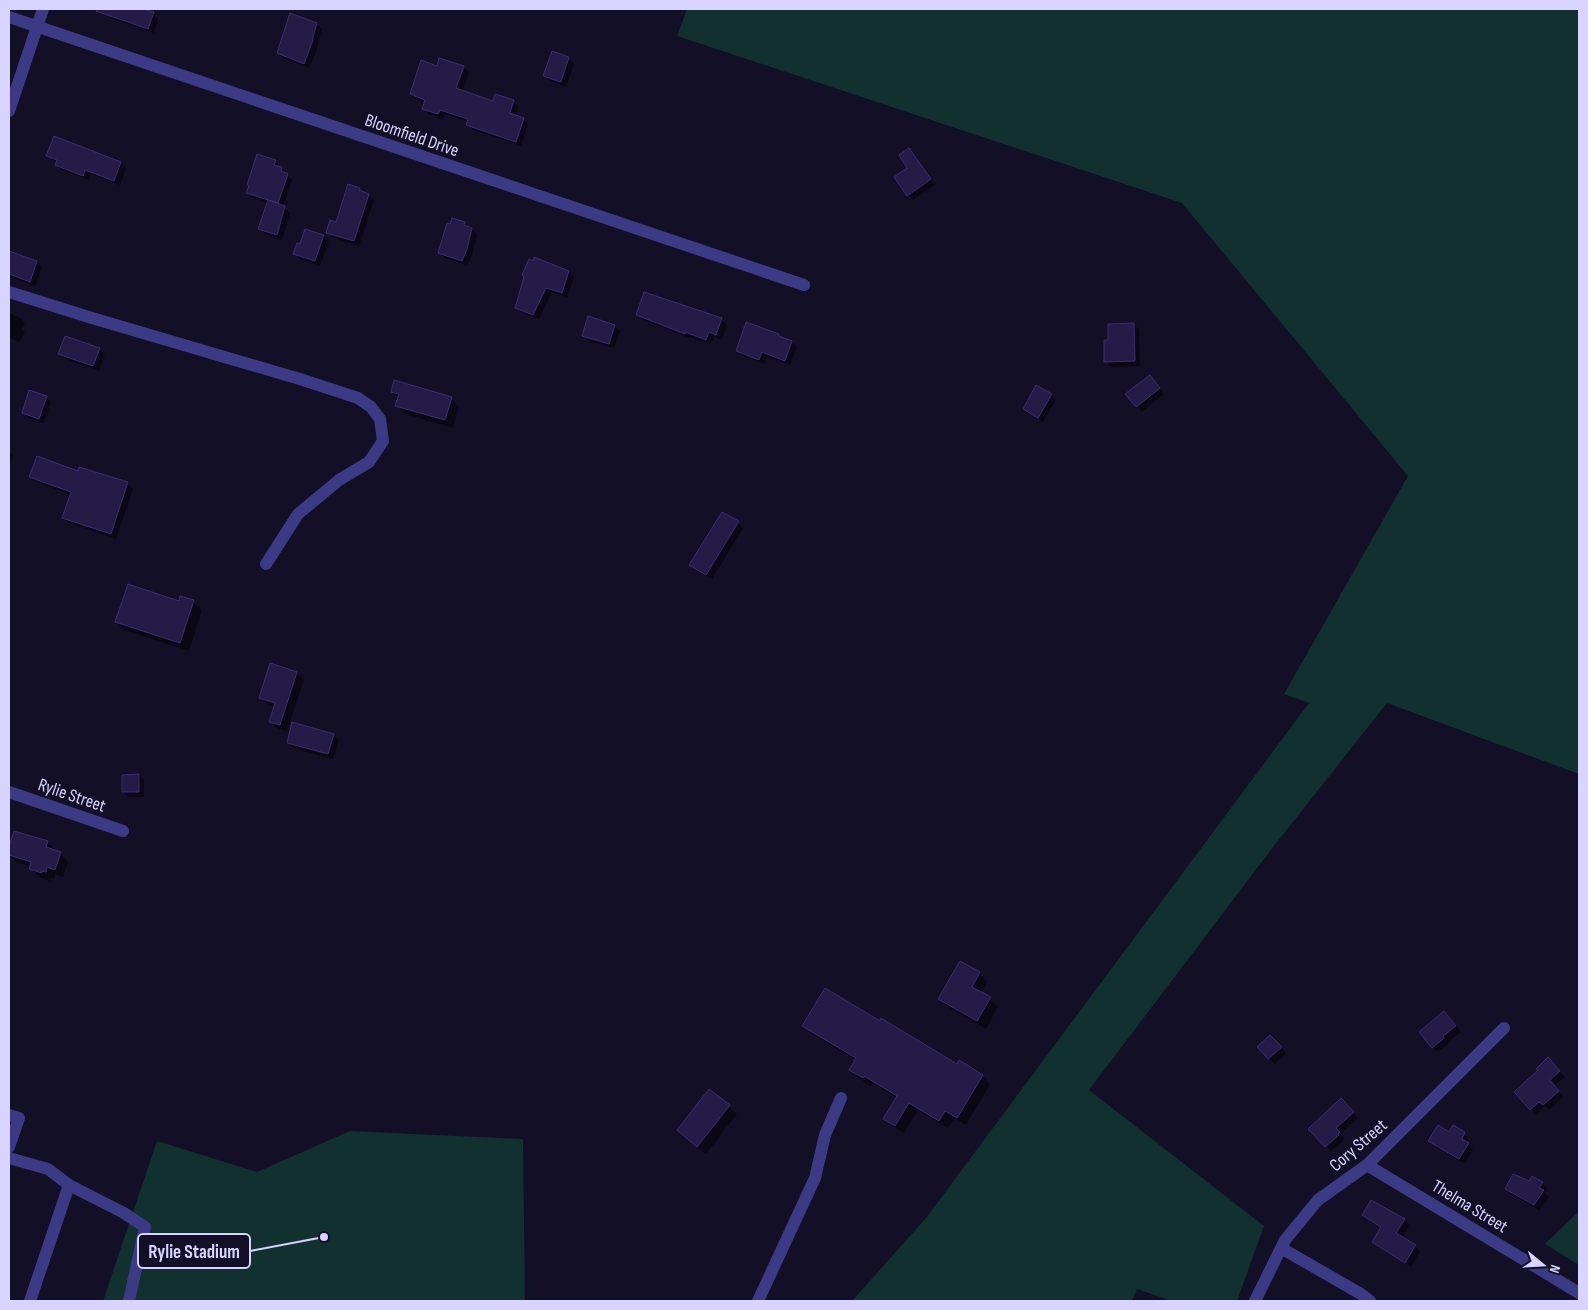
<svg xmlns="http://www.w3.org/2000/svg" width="1588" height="1310" font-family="'Sofia Sans Condensed',sans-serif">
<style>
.green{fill:#12302f}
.shadow{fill:#0007}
.building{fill:#241b47;stroke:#3b2d73}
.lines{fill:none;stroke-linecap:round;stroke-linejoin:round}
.minor{stroke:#3d3a85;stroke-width:12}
.labels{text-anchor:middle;stroke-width:4;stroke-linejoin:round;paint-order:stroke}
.street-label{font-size:18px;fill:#d9d4ff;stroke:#130f26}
.leader{fill:none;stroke:#d9d4ff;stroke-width:2}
.callout-dot{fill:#d9d4ff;stroke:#130f26;stroke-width:2}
.callout{fill:#130f26;stroke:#d9d4ff;stroke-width:2}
.callout-label{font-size:19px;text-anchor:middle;font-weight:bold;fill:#d9d4ff}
</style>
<rect width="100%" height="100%" fill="#130f26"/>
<path class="green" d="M687 9H1579V774L1387 703 1270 851 1089 1090 1264 1226 1237 1301H1172L1137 1289 1132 1301H852L926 1218 1309 703 1284 694 1408 476 1182 203 677 36Z
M350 1131 523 1139 525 1301H103L157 1141 257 1172Z
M1579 1211V1265L1545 1244Z"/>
<path class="shadow" d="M109 9H146L145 11 153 14 158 19 154 33 113 19 107 14Z
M317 24 322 29 317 45 318 47 309 68 283 58 278 53Z
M568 58 574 64 566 87 550 81 545 76Z
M437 67H463L469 72 462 92 494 102 513 101 519 107 515 116 523 119 528 124 521 146 473 130 468 124 469 122 445 114 444 119 429 114 424 108 426 103 417 100 411 94Z
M55 138 121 163 126 168 120 185 91 174 89 180 62 170 56 165 57 163 48 156Z
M909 149 914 155 935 185 913 200 908 195Z
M275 161 292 180 283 207 290 213 282 240 265 234 259 229 268 203 253 198 248 192Z
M359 189 374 200 359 246 333 238 327 232 336 223Z
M453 220 465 224 477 234 472 255 467 265 445 258 440 253Z
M323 236 329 242 320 266 300 259 294 253 301 245Z
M9 253 36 262 42 267 36 286 9 277Z
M535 259 569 272 574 277 567 298 552 292 539 319 522 313 516 308Z
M645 294 722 320 727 325 722 340 714 337 711 344 691 337 690 338 643 320 637 314Z
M9 313 19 317 25 323 22 330 25 332 19 342 9 338Z
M1134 324 1139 330 1140 366 1111 367 1106 361Z
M614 326 620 331 614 348 589 341 584 335Z
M779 335 782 339 791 342 797 347 790 365 767 357 764 364 743 356 737 351Z
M99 349 105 354 99 371 65 359 60 354Z
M1155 382 1164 394 1142 412 1127 395Z
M392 391 451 399 459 407 453 428 405 414 397 405 399 398Z
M1051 395 1056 400 1043 422 1030 414 1024 409Z
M46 397 51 402 44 423 28 418 23 413Z
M9 450 13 455 9 469Z
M78 472 127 484 133 489 116 539 69 523 64 518 71 495 36 482 30 477Z
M738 522 743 528 712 579 696 570 691 564Z
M193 602 202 610 189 651 125 630 116 622 180 603Z
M297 673 304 680 287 731 278 729 271 722 275 707 268 705 261 698Z
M333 735 339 740 333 759 293 748 288 742Z
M139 775 144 781V797H129L123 792Z
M15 832 47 842 56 850 55 852 60 853 68 862 63 877 55 874 54 879 51 878 50 881 39 877 31 869V867L16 862 9 855Z
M979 973 987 982 981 993 990 998 998 1007 986 1029 948 1007 940 999Z
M1450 1018 1461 1032 1448 1042 1449 1043 1438 1052 1433 1047Z
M804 1025 957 1065 982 1076 990 1084 966 1125 954 1118 948 1128 918 1110 904 1133 893 1127 885 1118 897 1098 873 1083 871 1086 859 1078 850 1070 856 1060 812 1034Z
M1270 1037 1286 1053 1275 1064 1259 1047Z
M1554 1064 1565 1077 1554 1086 1563 1097 1549 1110 1545 1106 1536 1114 1531 1109Z
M1341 1100 1358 1118 1340 1134 1344 1138 1342 1140 1343 1141 1331 1151 1310 1129Z
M729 1106 737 1114 706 1154 678 1130Z
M1450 1134H1464L1469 1139 1467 1143 1473 1149 1465 1164 1435 1146 1430 1141Z
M1529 1183H1542L1547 1188 1545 1193 1549 1197 1539 1210 1512 1194 1506 1189Z
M1363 1215 1404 1220 1409 1225 1402 1238 1415 1246 1420 1251 1411 1267 1379 1247 1373 1242 1382 1228 1369 1220Z"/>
<path class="building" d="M97 9H143L154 12 148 29 96 11Z
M290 13 317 23 312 40H313L304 64 277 53Z
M552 51 569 57 561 82 543 76Z
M439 58 464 66 456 88 493 101 495 94 514 100 510 113 524 118 516 142 466 125 468 119 440 110 438 114 422 109 425 100 410 94 421 60 437 66Z
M54 136 121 162 114 181 85 170 83 176 55 165 57 160 46 156Z
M909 148 931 179 907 196 894 177 907 168 899 155Z
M257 154 276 160 274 165 282 167 281 171 288 174 278 203 246 193 249 186 247 185Z
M348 184 360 188 359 190 369 194 354 241 326 233 330 220 336 222Z
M268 200 285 206 277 235 258 229Z
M452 218 465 222 464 225 472 228 467 249 462 261 438 253 447 223 450 224Z
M305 229 324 235 315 261 293 254 297 243 300 244Z
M9 251 37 261 30 282 9 274Z
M534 257 569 271 562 293 546 288 533 315 515 308 524 277 522 275 529 259 533 261Z
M644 292 722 318 716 335 709 332 706 340 685 332V334L636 315Z
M588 316 615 325 609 344 582 336Z
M746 322 779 334V336L792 341 785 361 762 352 759 360 736 351Z
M1134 323 1135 361 1104 362V340H1108V324Z
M65 336 100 348 93 366 58 354Z
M1150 375 1160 388 1136 407 1125 394Z
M394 380 452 397 445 420 395 406 399 394 391 392Z
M1036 385 1052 394 1038 418 1023 409Z
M29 390 47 396 39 419 22 413Z
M37 456 78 471 79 467 128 482 111 534 62 518 71 492 29 477Z
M722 512 739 521 706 575 689 565Z
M128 584 179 601 180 596 194 600 180 643 115 622Z
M270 663 297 672 280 725 269 722 275 703 259 698Z
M292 722 334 734 328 754 287 743Z
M139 774V792H122V775Z
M14 831 48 841 46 847 61 852 55 870 47 867 46 872 42 871V873L29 869 31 862 9 855V847Z
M960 961 980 972 972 987 991 997 977 1021 938 999Z
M825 988 880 1021 881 1018 957 1064 959 1060 983 1075 957 1118 945 1111 939 1121 909 1103 895 1126 883 1119 897 1096 864 1076 863 1078 849 1070 856 1058 802 1026Z
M1444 1011 1456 1026 1443 1036 1444 1038 1432 1048 1419 1032Z
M1270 1035 1282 1047 1268 1059 1257 1047Z
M1548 1057 1560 1071 1550 1080 1559 1091 1543 1105 1539 1102 1530 1110 1514 1092 1538 1070 1536 1069Z
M709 1089 730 1105 697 1147 677 1130Z
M1341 1098 1354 1112 1336 1128 1340 1132 1338 1134 1339 1135 1325 1147 1308 1129Z
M1438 1125 1449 1132 1453 1125 1465 1132 1462 1139 1469 1143 1459 1159 1428 1141Z
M1513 1174 1529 1181 1532 1176 1543 1182 1539 1188 1544 1190 1534 1205 1505 1189Z
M1371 1200 1405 1219 1396 1233 1416 1245 1405 1263 1372 1242 1381 1227 1362 1215Z"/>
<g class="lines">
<path class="minor" d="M9 17 804 285
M9 111 43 9
M9 292 92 318 303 380 358 398 371 407 380 419 383 441 369 462 339 480 298 514 266 564
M9 792 123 831
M9 1115 19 1118 9 1147
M9 1158 48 1169 69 1185
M1367 1165 1579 1293
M1281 1248 1361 1294 1370 1301
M30 1301 69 1185 124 1213 145 1227 129 1301
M758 1301 815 1178 825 1135 841 1098
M1255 1301 1285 1240 1318 1200 1367 1165 1504 1028"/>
</g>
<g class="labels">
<g class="street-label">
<text transform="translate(412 135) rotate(19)" y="6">Bloomfield Drive</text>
<text transform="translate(72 795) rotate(19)" y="6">Rylie Street</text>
<text transform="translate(1358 1145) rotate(-41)" y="6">Cory Street</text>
<text transform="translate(1470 1206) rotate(31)" y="6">Thelma Street</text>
</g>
</g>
<path class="leader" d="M324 1237L250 1251"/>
<circle class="callout-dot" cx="324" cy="1237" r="5"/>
<rect class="callout" x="138" y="1234" width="112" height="34" rx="5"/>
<g class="callout-label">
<text x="194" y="1258">Rylie Stadium</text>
</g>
<rect width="1588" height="1310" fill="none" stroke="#d9d4ff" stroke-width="20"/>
<g transform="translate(1543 1265) rotate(108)" stroke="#130f26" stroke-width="4" paint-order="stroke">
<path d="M0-4L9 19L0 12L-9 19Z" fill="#d9d4ff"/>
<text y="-8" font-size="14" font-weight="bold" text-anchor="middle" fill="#d9d4ff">N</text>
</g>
</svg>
